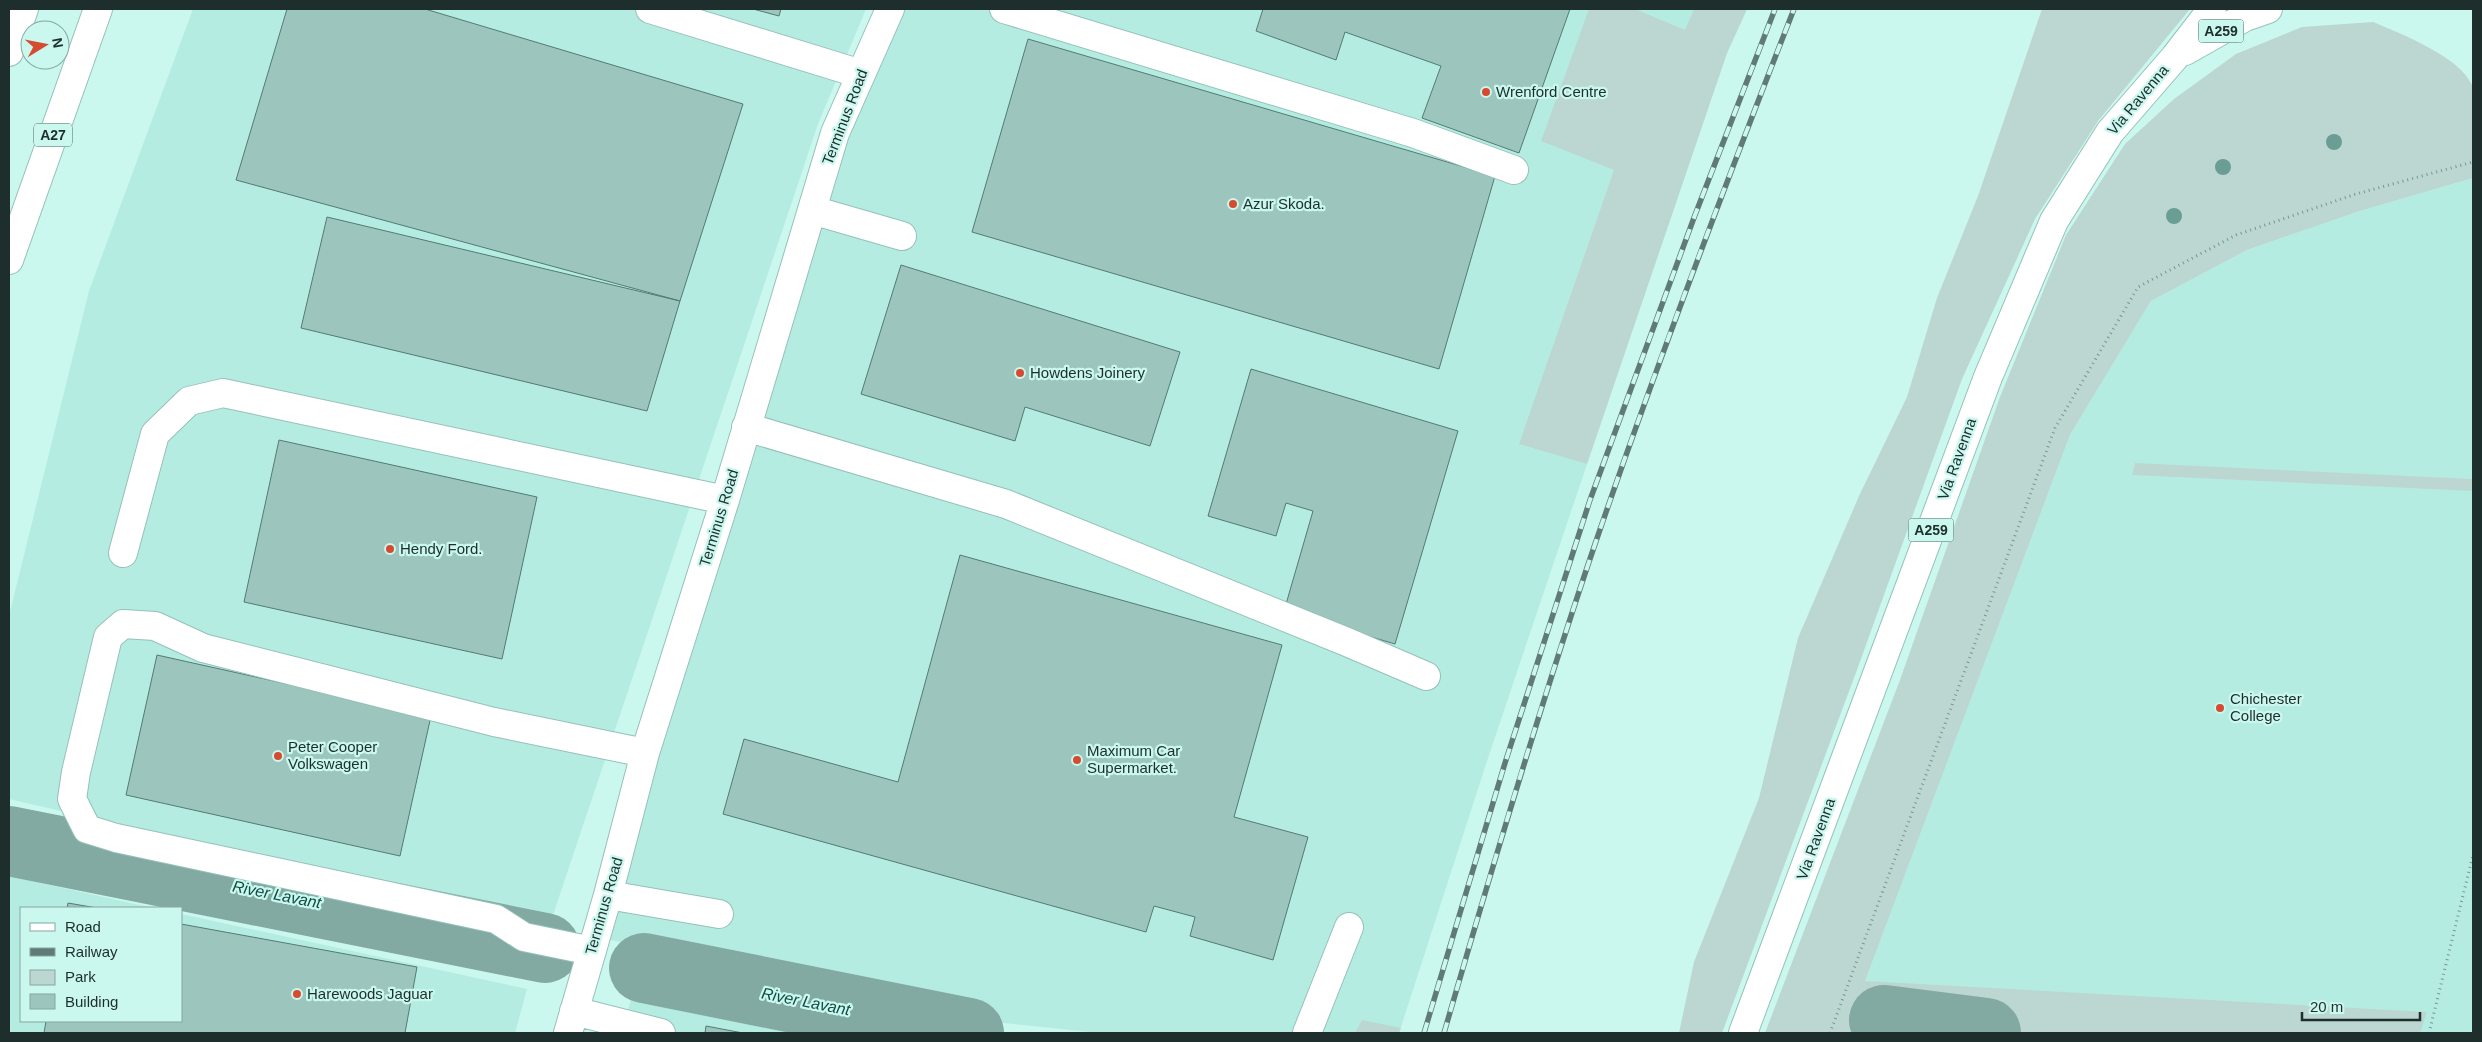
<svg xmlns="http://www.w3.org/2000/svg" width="2482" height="1042" font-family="Arial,sans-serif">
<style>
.built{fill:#b5ece2}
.green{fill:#bcd7d2}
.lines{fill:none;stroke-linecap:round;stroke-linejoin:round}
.river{stroke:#82aaa3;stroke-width:70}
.building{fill:#9cc5bd;stroke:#527b74}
.minor-casing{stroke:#95c1b9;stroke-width:30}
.major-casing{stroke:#95c1b9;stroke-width:30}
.highway-casing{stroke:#95c1b9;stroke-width:30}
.path{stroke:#779791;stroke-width:3;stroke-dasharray:1 4;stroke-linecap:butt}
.minor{stroke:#fff;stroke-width:28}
.major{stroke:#fff;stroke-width:28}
.highway{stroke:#fff;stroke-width:28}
.rail-casing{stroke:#607b77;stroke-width:5.5}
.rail{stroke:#caf7ee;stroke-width:4;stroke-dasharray:11;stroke-linecap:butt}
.tree{fill:#6a9e95}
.poi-dot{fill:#d64a30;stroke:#caf7ee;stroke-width:2}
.labels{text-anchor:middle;stroke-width:4.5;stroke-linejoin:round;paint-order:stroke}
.shield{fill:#caf7ee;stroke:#516a66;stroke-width:1}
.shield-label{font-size:14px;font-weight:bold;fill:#1d2e2c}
.poi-label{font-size:15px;fill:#1d2e2c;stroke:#caf7ee;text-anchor:start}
.street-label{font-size:15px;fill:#1d2e2c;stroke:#caf7ee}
.water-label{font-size:16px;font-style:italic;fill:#104b44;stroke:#caf7ee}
</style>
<rect width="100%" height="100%" fill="#caf7ee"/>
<path class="built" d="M193 9H866L818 124 550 924 9 799V616L89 291Z
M905 9H1747L1727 53 1587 464 1487 761 1399 1033H1099L948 1017 607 939 658 756 848 137Z
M2473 178V1033H1845L2070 435 2151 301 2247 250 2360 211Z
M9 876 153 908H21V1021H181V914L527 989 515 1033H9Z
M632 996 817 1033H621Z"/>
<path class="green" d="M1589 9H1635L1685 30 1694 9H1747L1727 53 1587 464 1519 444 1614 170 1541 141Z
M2042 9H2190L2098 121 2035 219 1962 379 1858 667 1722 1033H1679L1694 962 1759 798 1798 638 1859 496 1907 397 1937 298 1978 196Z
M2373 22C2401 34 2459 56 2472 85 2476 94 2473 163 2473 178L2360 211 2247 250 2151 301 2070 435 1865 981 2427 1012 2420 1033H1765L1900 680 2000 397 2066 235 2125 144 2174 99 2236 54 2302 27Z
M2135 463 2473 479V491L2132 475Z
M1362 1020 1401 1028 1399 1033H1355Z"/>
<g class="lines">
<path class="river" d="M9 841 545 948
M644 968 969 1033
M1884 1020 1986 1033"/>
</g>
<path class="building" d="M287 9H425L743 104 680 301 236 180Z
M753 9H781L779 16Z
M1263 9H1570L1519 153 1422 118 1441 66 1345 32 1336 60 1256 31Z
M1028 39 1495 176 1439 369 972 232Z
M327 217 680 301 647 411 301 328Z
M901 265 1180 352 1150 446 1025 407 1015 441 861 394Z
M1251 369 1458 431 1395 644 1284 611 1313 511 1286 503 1276 536 1208 516Z
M279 440 537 497 502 659 244 602Z
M960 555 1282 645 1234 817 1308 837 1273 960 1190 936 1195 917 1154 906 1146 932 723 814 744 739 898 782Z
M157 655 431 716 400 856 126 795Z
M68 903 97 908H67Z
M181 924 417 967 405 1033H44L46 1021H181Z
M706 1026 743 1033H705Z"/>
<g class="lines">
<defs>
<path id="minor" d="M650 9 861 74
M1004 9 1413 133 1514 170
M812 210 902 236
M746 427 1006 504 1347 642 1426 676
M123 553 155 434 189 401 223 393 725 500
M608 895 719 914
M592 951 524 937 496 919 116 838 87 829 72 799 76 772 108 637 123 624 155 626 203 648 494 722 645 753
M574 1011 661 1033
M568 1033 608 895 645 753 725 500 835 133 890 9
M1307 1033 1349 927"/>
<path id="major" d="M2185 51 2245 17 2268 9
M1743 1033 1988 377 2054 221 2110 132 2175 57 2212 9"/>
<path id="highway" d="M9 52 24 9
M9 260 98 9"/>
</defs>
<use href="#minor" class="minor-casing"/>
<use href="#major" class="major-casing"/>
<use href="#highway" class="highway-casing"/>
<path class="path" d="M1830 1033 2055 428 2138 287 2236 235 2356 194 2473 162
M2429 1033 2473 855"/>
<use href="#minor" class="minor"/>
<use href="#major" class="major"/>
<use href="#highway" class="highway"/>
<defs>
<path id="rail" d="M1424 1033 1505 763 1590 500 1695 215 1775 9
M1444 1033C1491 871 1539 709 1593 550 1655 368 1724 188 1794 9"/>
</defs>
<use href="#rail" class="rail-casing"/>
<use href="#rail" class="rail"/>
</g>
<g class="tree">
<circle cx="2334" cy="142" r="8"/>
<circle cx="2223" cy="167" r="8"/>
<circle cx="2174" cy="216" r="8"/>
</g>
<g class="poi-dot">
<circle cx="1486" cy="92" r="5"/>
<circle cx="1233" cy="204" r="5"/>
<circle cx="1020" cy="373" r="5"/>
<circle cx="390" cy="549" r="5"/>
<circle cx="2220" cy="708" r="5"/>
<circle cx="278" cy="756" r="5"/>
<circle cx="1077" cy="760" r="5"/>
<circle cx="297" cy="994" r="5"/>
</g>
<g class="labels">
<g class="shield">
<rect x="2198.5" y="19.5" width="45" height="23" rx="4"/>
<rect x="34" y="123.5" width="38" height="23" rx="4"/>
<rect x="1908.5" y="518.5" width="45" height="23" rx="4"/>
</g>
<g class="shield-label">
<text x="2221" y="36">A259</text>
<text x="53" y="140">A27</text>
<text x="1931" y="535">A259</text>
</g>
<g class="poi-label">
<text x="1496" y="97">Wrenford Centre</text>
<text x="1243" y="209">Azur Skoda.</text>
<text x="1030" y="378">Howdens Joinery</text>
<text x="400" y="554">Hendy Ford.</text>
<text x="2230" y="704">Chichester<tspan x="2230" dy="17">College</tspan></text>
<text x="288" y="752">Peter Cooper<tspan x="288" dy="17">Volkswagen</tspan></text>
<text x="1087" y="756">Maximum Car<tspan x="1087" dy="17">Supermarket.</tspan></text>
<text x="307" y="999">Harewoods Jaguar</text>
</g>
<g class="street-label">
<text transform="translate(2138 100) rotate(-50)" y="5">Via Ravenna</text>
<text transform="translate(845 117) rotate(-69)" y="5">Terminus Road</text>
<text transform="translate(1957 459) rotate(-70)" y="5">Via Ravenna</text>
<text transform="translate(719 518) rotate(-73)" y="5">Terminus Road</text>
<text transform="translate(1816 839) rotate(-70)" y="5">Via Ravenna</text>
<text transform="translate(604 906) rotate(-74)" y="5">Terminus Road</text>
</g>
<g class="water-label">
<text transform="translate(277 894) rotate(11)" y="6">River Lavant</text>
<text transform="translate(806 1001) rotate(11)" y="6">River Lavant</text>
</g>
</g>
<rect width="2482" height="1042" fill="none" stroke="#1d2e2c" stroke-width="20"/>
<rect x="20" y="907" width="162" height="115" fill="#caf7ee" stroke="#85a7a0"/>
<rect x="30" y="923" width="25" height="8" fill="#ffffff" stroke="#85a7a0"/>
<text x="65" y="932" font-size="15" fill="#1d2e2c">Road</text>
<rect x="30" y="948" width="25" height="8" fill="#607b77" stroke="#85a7a0"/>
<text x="65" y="957" font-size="15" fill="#1d2e2c">Railway</text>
<rect x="30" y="970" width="25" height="15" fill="#bcd7d2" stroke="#85a7a0"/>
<text x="65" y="982" font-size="15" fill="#1d2e2c">Park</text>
<rect x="30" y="994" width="25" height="15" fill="#9cc5bd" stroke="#85a7a0"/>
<text x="65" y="1007" font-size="15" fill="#1d2e2c">Building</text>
<g transform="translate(45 45) rotate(80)"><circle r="24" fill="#caf7ee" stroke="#85a7a0"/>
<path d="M0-4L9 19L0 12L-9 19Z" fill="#d64a30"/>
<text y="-8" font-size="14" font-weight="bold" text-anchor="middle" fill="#1d2e2c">N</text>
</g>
<path d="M2302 1012v8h118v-8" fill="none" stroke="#1d2e2c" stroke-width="2.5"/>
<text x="2310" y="1012" font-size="15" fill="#1d2e2c" stroke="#caf7ee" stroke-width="4" paint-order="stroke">20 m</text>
</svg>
